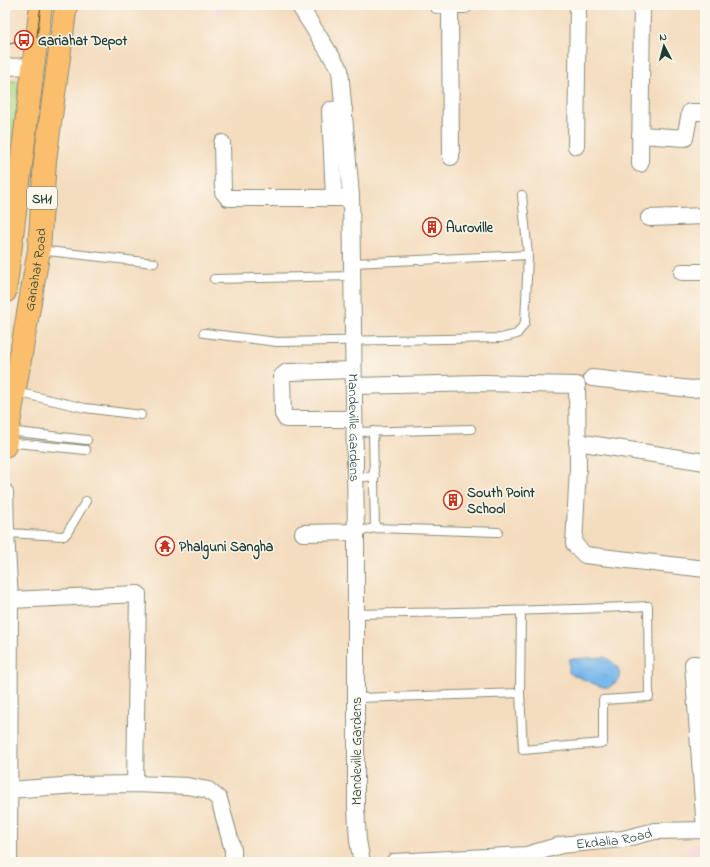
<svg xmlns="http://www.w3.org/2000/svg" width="710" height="867" font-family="'Indie Flower',sans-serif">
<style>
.built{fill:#f5cfdb}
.park{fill:url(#park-tufts);stroke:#658a5b}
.water{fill:url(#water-ripples);stroke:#4b7a90}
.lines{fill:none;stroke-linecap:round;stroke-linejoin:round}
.lane-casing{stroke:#8a8c79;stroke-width:10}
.street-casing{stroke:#8a8c79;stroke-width:18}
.primary-casing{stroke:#8a8c79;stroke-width:24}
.lane{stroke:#fff;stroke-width:8}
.street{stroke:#fff;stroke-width:16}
.primary{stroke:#fabe6d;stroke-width:22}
.tram{stroke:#1f3d34;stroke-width:1}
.labels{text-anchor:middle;stroke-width:3;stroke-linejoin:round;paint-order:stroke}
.shield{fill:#fbf7ec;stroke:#61756b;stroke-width:1}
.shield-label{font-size:13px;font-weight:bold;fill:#1f3d34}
.poi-label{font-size:14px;font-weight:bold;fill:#1f3d34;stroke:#fbf7ec;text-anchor:start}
.street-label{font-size:14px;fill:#1f3d34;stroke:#fbf7ec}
</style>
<defs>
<pattern id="park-tufts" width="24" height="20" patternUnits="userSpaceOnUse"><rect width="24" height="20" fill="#abd682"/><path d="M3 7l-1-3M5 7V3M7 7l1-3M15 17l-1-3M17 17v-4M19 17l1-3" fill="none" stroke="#8baf6b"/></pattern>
<pattern id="water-ripples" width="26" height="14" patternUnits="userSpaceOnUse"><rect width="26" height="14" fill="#77b7eb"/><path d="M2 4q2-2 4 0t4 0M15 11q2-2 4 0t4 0" fill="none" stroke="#6196bf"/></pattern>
</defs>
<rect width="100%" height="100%" fill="#fbf7ec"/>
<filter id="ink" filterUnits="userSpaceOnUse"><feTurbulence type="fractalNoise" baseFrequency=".025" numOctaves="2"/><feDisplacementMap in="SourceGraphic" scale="8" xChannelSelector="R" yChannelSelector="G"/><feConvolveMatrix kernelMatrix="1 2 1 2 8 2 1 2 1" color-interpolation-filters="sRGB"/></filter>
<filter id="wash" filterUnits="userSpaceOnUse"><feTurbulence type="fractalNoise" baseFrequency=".012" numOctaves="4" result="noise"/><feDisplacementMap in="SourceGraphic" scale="16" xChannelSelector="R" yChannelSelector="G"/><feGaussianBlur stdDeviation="0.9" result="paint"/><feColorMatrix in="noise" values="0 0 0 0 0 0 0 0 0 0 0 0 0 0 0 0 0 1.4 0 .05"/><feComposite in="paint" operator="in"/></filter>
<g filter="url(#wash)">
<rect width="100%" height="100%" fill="#f4dcbe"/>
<path class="built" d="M209 5H229L219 15Z
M705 843V862H692L685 846Z"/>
<path class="park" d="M5 80 22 82 5 194Z"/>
<path class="water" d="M605 657C615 664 620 666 620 679L608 688 599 686 569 673V659Z"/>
</g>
<g filter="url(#ink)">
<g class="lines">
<defs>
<path id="lane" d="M39 250 154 263
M353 263 528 255
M214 279 353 276
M204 333 277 342 501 338 517 334 525 323 528 255 522 195
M16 392 85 408 141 415
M8 431 87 440
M373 431 375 528 498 532
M354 432 471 429
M6 442 86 450
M355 478 375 476
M356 532 375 528
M6 533 64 536 67 533 86 501
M356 614C453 612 551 611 648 606L649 697 603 700V743L523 750 520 693 521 611
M356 698 520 693"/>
<g id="street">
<path id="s1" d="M299 5 340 70 351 196 356 532V808L358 841 362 862"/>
<path d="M437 5H465"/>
<path d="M450 5 451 157"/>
<path d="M5 67 34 66"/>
<path d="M640 135 685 138 690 112H705"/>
<path d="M222 143 223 192 228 198H351"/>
<path d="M576 146 578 5"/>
<path d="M640 164 642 5"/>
<path d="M334 198 330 110 344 109"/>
<path d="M649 218 705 216"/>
<path d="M682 272H705"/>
<path d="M353 370 293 372H287L282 376 283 414 286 419H354"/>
<path d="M592 378 691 389 705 388"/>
<path d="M354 386 484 383 577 385 578 468 574 544 585 555 705 569"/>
<path d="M577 442 705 462"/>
<path d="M5 492 6 533 10 600 9 862"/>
<path d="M303 533 356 532"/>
<path d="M10 600 138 594 135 784"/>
<path d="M9 790 76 785 135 784 187 786 208 790 219 799 233 850V862"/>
<path d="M705 830 693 664 705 665"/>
<path id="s2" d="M394 862 527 855 561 845 623 839 655 831 705 830"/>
</g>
<g id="primary">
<path d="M5 292 41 5"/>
<path id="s3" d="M5 446 39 250 45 161 66 5"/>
</g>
</defs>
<use href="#lane" class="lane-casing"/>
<use href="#street" class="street-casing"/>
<use href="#primary" class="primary-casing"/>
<use href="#lane" class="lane"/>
<use href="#street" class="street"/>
<use href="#primary" class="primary"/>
<path class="tram" d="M5 45 37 37 41 5"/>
</g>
</g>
<defs>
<symbol id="bus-ring" viewBox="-11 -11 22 22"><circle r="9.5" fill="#fbf7ec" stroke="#c8321e" stroke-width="1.5"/><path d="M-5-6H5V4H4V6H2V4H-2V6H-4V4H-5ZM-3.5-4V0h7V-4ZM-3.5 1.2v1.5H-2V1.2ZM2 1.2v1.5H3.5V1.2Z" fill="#c8321e"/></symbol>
<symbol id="building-ring" viewBox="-11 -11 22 22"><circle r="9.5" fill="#fbf7ec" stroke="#c8321e" stroke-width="1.5"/><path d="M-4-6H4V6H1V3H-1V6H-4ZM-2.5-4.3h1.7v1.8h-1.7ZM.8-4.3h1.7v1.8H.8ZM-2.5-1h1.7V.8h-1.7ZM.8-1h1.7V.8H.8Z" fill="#c8321e"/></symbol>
<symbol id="temple-ring" viewBox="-11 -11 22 22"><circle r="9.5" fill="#fbf7ec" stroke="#c8321e" stroke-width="1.5"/><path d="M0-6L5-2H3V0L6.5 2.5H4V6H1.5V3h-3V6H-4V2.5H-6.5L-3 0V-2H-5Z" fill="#c8321e"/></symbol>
</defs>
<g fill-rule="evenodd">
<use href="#bus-ring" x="13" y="29" width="22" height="22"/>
<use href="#building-ring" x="421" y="216" width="22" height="22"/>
<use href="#building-ring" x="442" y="489" width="22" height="22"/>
<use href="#temple-ring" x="154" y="535" width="22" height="22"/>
</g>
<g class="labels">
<rect class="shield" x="27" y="187" width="30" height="22" rx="3"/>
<g class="shield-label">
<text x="42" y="203">SH1</text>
</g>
<g class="poi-label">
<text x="38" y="45">Gariahat Depot</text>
<text x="446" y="232">Auroville</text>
<text x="467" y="497">South Point<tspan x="467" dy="16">School</tspan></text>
<text x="179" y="551">Phalguni Sangha</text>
</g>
<g class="street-label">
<text dy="5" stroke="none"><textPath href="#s3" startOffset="179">Gariahat Road</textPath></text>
<text dy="5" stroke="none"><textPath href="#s1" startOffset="435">Mandeville Gardens</textPath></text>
<text transform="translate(356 751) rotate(-90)" y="5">Mandeville Gardens</text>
<text dy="5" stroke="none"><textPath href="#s2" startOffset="222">Ekdalia Road</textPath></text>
</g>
</g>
<rect width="710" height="867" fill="none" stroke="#fbf7ec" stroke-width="20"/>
<g transform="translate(664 46) rotate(354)" stroke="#fbf7ec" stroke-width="3" paint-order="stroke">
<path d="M0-3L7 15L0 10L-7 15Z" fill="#1f3d34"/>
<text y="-6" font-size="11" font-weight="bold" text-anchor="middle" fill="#1f3d34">N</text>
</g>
</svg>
